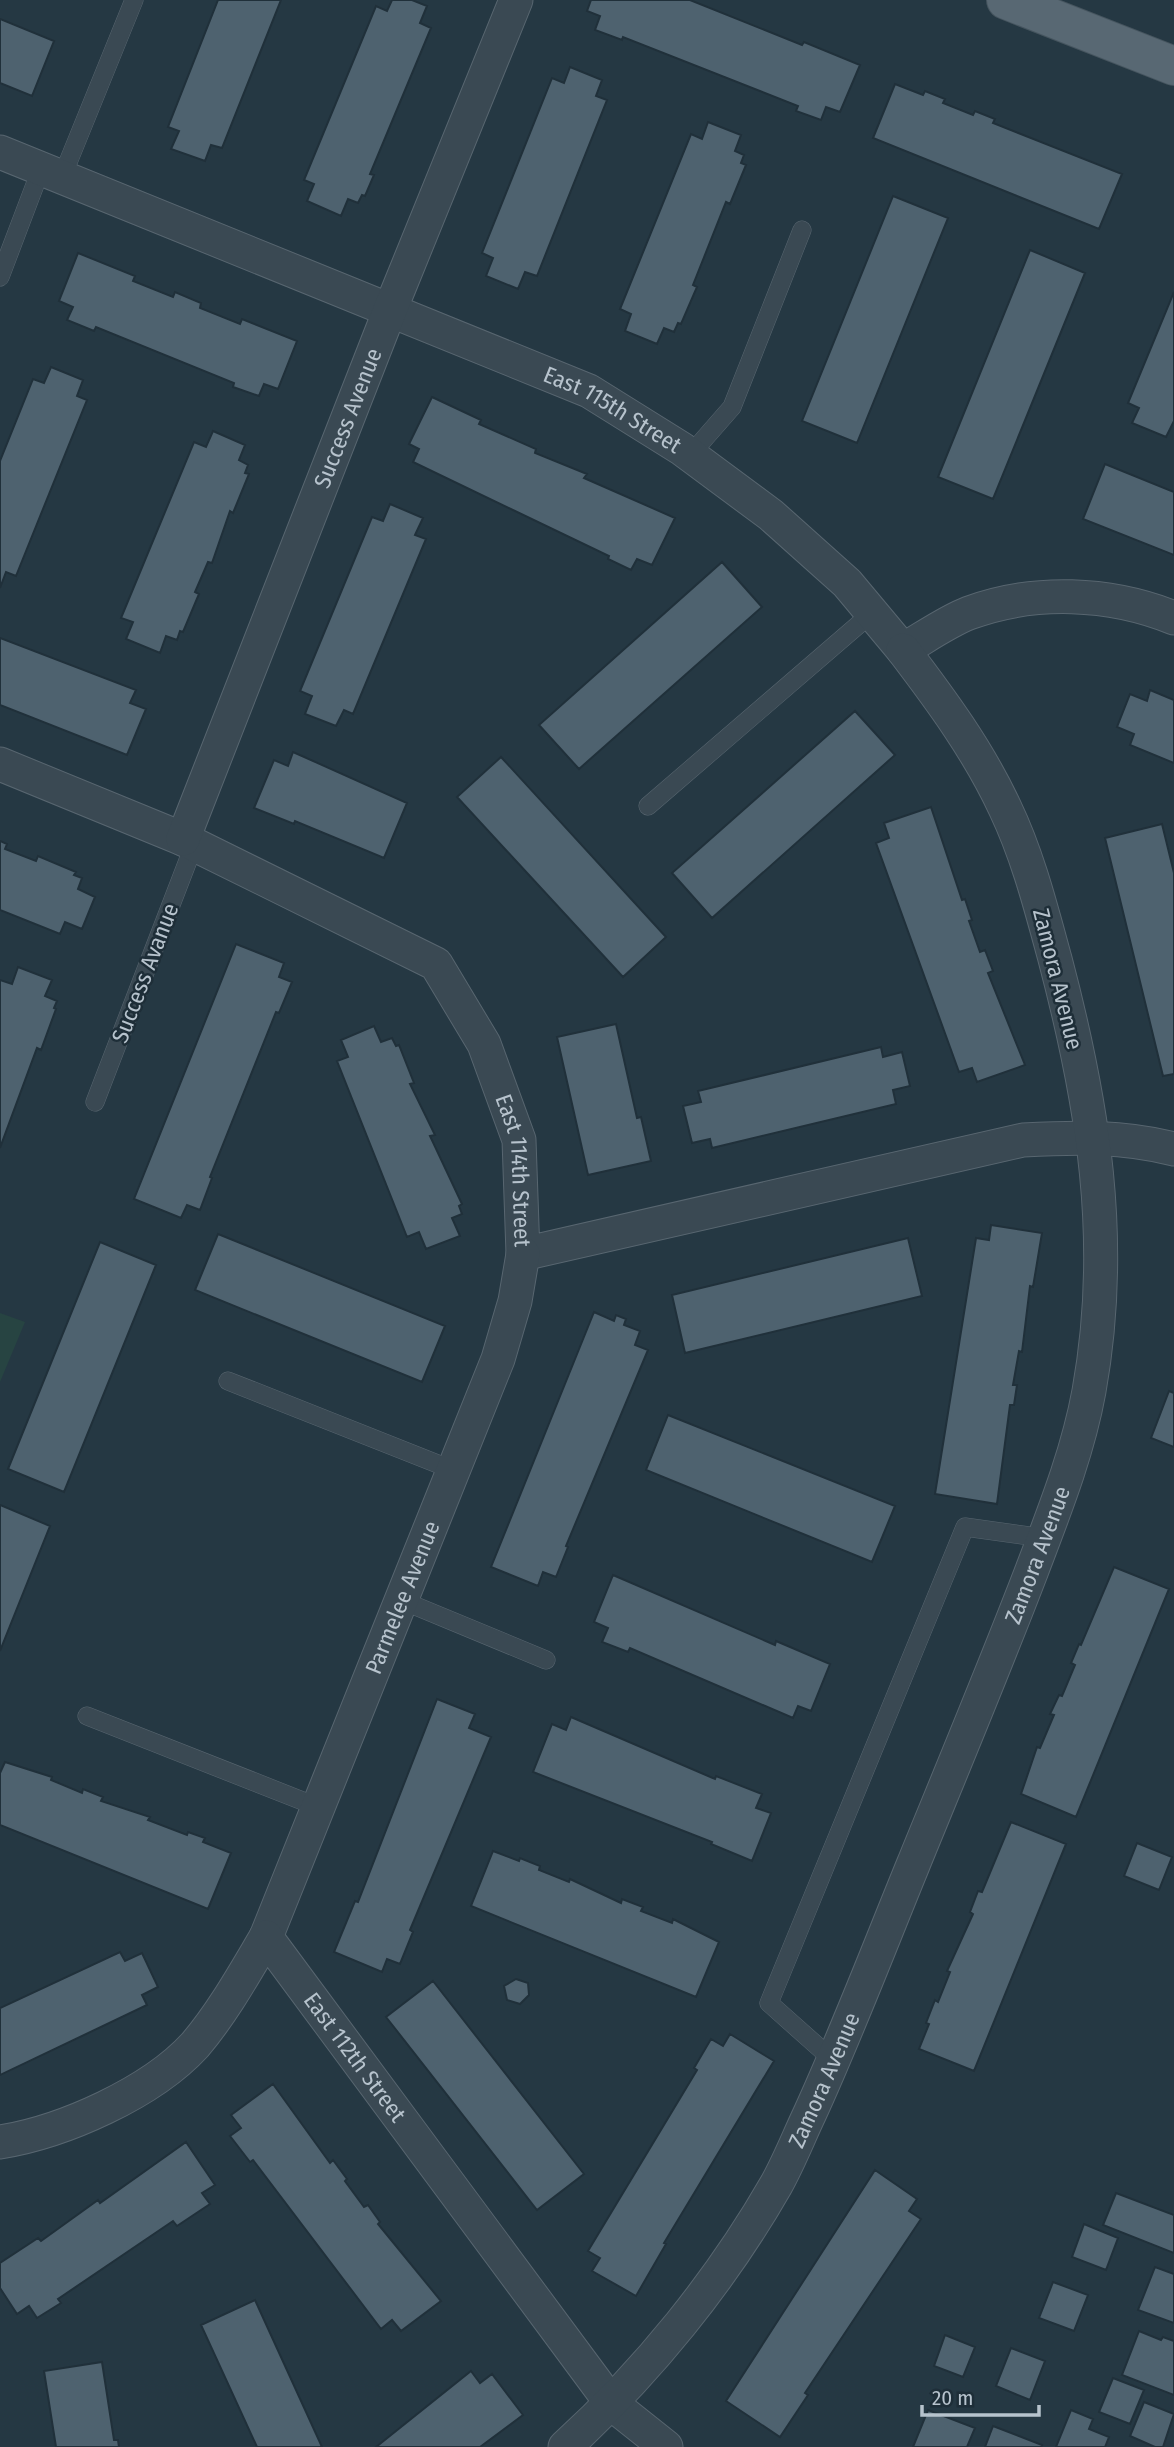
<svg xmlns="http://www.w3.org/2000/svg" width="1174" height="2447" font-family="'Fira Sans Condensed',sans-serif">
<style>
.grass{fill:#274442}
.building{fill:#4e626f;stroke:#20303a;stroke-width:2}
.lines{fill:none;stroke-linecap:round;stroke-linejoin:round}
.service-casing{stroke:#586670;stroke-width:19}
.minor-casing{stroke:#586670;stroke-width:35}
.primary-casing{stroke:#46555f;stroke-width:40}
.service{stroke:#3a4953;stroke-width:18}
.minor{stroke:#3a4953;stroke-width:33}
.primary{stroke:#586873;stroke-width:38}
.labels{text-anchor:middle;stroke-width:5;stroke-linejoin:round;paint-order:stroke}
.street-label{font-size:23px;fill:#b7c3cd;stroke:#1e2e38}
</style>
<rect width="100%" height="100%" fill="#253843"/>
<path class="grass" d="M0 1313 25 1322 0 1382Z"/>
<path class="building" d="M218 0H281L222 148 211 145 205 161 171 149 179 131 168 127Z
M392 0H412L427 6 420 23 431 28 370 174 374 175 365 196 362 195 358 203 348 199 341 216 307 201 314 184 304 180 376 6 387 11Z
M591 0H690L802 45 804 42 860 65 840 112 826 107 821 120 796 111 798 106 623 37 622 40 595 30 600 16 587 11Z
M0 19 54 41 32 96 0 83Z
M570 67 602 80 596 96 607 100 537 276 525 272 518 289 486 276 493 258 482 253 552 78 564 83Z
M895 84 923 95 925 91 945 99 943 103 973 115 975 111 995 119 993 123 1122 174 1099 229 873 138Z
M708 122 741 135 735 151 744 155 741 163 746 165 730 204 726 202 693 285 697 287 681 324 678 323 674 332 664 328 657 344 625 331 631 314 620 309 691 134 702 139Z
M893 196 948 218 857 443 802 421Z
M1030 250 1085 273 993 499 938 477Z
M78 253 135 276 133 281 173 297 175 292 201 303 200 308 240 324 242 319 297 341 278 389 264 384 259 396 233 387 234 383 96 327 94 331 67 320 73 307 59 301Z
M1174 292V421L1166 437 1132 423 1139 408 1128 403Z
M51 367 83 380 77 396 87 400 16 576 6 572 0 588V461L33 379 44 383Z
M432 397 481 420 479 424 536 449 535 453 587 474 584 478 675 518 652 565 637 559 631 570 608 559 609 556 413 462 419 449 409 444Z
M213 431 245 445 239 460 248 465 245 473 249 474 233 513 230 511 212 563 208 562 195 592 199 594 183 632 180 631 177 640 166 636 160 653 126 639 133 622 121 618 194 442 206 447Z
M1105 464 1174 492V555L1083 519Z
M390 504 423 518 415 535 426 539 353 714 344 710 336 726 305 714 312 696 300 691 372 517 383 521Z
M722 562 762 607 579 769 539 725Z
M0 638 136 690 130 703 146 709 127 755 0 705Z
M1150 690 1174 700V763L1130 745 1134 734 1117 727 1130 694 1147 701Z
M855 711 895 755 712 918 672 873Z
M293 752 407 803 384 858 295 821 294 824 254 808 274 760 288 766Z
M501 757 666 937 623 977 457 797Z
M931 807 962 900 965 899 972 920 969 921 980 952 985 950 993 971 988 973 1025 1065 977 1082 972 1068 959 1072 876 843 889 838 884 823Z
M1162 824 1174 873V1074L1163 1076 1105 838Z
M0 841 7 844 5 849 36 861 38 856 76 872 74 875 82 878 78 889 95 897 82 929 65 922 60 934 0 910Z
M236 944 284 963 279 977 292 982 279 1013 276 1012 210 1177 212 1178 200 1210 187 1205 181 1218 134 1199Z
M18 967 52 980 45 996 57 1001 54 1008 56 1009 41 1050 37 1048 0 1148V980L12 984Z
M616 1024 637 1118 641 1117 651 1161 588 1175 557 1037Z
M374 1026 381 1042 392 1038 396 1046 399 1045 414 1083 410 1084 435 1135 430 1136 462 1204 459 1206 462 1214 452 1218 460 1236 426 1249 419 1232 407 1237 337 1061 348 1057 341 1040Z
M881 1047 883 1057 902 1052 910 1086 893 1090 896 1104 712 1148 710 1139 692 1143 683 1106 701 1102 698 1091Z
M991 1225 1042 1233 1033 1287 1030 1286 1022 1352 1019 1351 1013 1385H1017L1014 1405H1010L997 1504 935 1494 976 1238 989 1240Z
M218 1234 445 1326 422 1382 195 1290Z
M908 1238 922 1296 685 1353 672 1295Z
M100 1242 156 1265 64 1492 8 1469Z
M594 1312 614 1321 616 1315 626 1319 624 1325 640 1331 635 1345 648 1350 566 1546 568 1547 556 1577 543 1572 538 1586 491 1567Z
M1169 1391 1174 1393V1447L1151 1438Z
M668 1415 895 1506 872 1562 646 1470Z
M0 1505 50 1526 0 1651Z
M1114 1567 1169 1589 1076 1817 1021 1794 1037 1747 1040 1748 1054 1715 1050 1714 1059 1695 1062 1696 1075 1665 1071 1663 1079 1644 1081 1645Z
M613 1575 775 1645 776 1641 830 1664 811 1711 798 1706 793 1718 630 1648 628 1652 602 1642 608 1628 594 1622Z
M437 1699 475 1714 469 1728 491 1737 410 1930 413 1932 400 1964 387 1959 382 1972 334 1952 355 1901 358 1902Z
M571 1717 715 1779 716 1776 762 1794 756 1808 771 1813 752 1861 711 1844 712 1842 533 1772 552 1724 566 1730Z
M5 1762 52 1777 51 1780 82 1793 83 1789 103 1797 101 1801 150 1817 148 1820 187 1835 188 1832 205 1838 203 1842 231 1853 208 1909 0 1825V1773Z
M1011 1822 1066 1844 974 2071 919 2049 929 2024 926 2023 935 2000 938 2002 950 1972 947 1971 973 1914 970 1912 978 1891 982 1892Z
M1137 1843 1172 1857 1159 1890 1124 1876Z
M493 1851 519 1861 520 1858 540 1866 539 1870 569 1882 570 1879 621 1903 622 1899 643 1907 641 1911 672 1923 673 1919 719 1942 696 1997 471 1906Z
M120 1952 125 1961 142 1953 158 1987 142 1995 147 2005 0 2075V2008Z
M516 1979 528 1983 529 1995 520 2004 507 2000 504 1986Z
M433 1981 584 2174 537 2210 386 2017Z
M730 2034 774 2061 664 2243 666 2244 636 2296 592 2271 600 2258 588 2251 697 2070 694 2068 711 2039 723 2046Z
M273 2084 330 2163 333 2160 347 2179 345 2181 364 2207 368 2205 380 2222 378 2224 441 2301 401 2331 392 2320 381 2329 253 2160 250 2162 230 2136 241 2128 231 2115Z
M186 2142 215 2185 202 2193 210 2204 177 2226 173 2221 58 2299 61 2303 37 2318 29 2306 17 2314 0 2288V2263L38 2238 41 2241 98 2200 100 2203Z
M875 2170 917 2199 909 2211 921 2219 805 2393 808 2395 780 2437 726 2401Z
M1116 2193 1174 2215V2253L1103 2225Z
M1084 2224 1118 2238 1106 2270 1072 2257Z
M1155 2267 1174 2274V2323L1138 2310Z
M1053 2282 1088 2295 1074 2331 1039 2318Z
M255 2300 322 2447H257L201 2325Z
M1139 2331 1161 2340 1163 2337 1174 2341V2395L1122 2375Z
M945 2335 975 2347 963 2377 934 2366Z
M1011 2348 1045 2361 1030 2400 996 2386Z
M102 2362 114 2440H118L119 2447H56L44 2371Z
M471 2371 480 2383 492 2374 523 2415 480 2447H376Z
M1113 2378 1144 2390 1130 2424 1099 2412Z
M1144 2402 1174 2414 1163 2447H1155L1130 2436Z
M928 2410 975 2428 967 2447H913Z
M1071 2410 1093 2419 1089 2429 1109 2437 1105 2447H1056Z
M993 2426 1042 2445 1041 2447H985Z"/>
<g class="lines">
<defs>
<path id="service" d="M62 177 134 0
M0 277 41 169
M690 455 732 407 802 230
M648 806 872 613
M95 1102 194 845
M228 1381 453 1470
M401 1600 546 1660
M87 1716 318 1807
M833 2060 769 2003 965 1527 1044 1538"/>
<g id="minor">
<path id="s1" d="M0 152 589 391 682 449 771 515 847 583 903 650C924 638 946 622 969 613 1034 589 1110 592 1174 618"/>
<path id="s2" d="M0 764 183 839 436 964 484 1044 519 1140 523 1254 1023 1140C1075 1137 1123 1136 1174 1149"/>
<path id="s3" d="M183 839 390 310 516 0"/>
<path id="s4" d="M266 1937 498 1359 515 1301 523 1254"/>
<path id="s5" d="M0 2142C63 2132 151 2093 195 2045 223 2012 244 1974 266 1937L612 2404 666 2447"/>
<path id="s6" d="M565 2447C647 2372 721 2281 776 2185 789 2162 799 2136 810 2113 847 2032 879 1948 913 1865 953 1767 994 1669 1032 1570 1054 1512 1078 1452 1089 1391 1116 1241 1093 1103 1055 959 1041 908 1028 856 1005 808 978 750 941 700 903 650"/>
</g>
<path id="primary" d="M1006 0 1174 66"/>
</defs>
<use href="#service" class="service-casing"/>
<use href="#minor" class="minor-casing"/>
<use href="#primary" class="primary-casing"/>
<use href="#service" class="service"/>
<use href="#minor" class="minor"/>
<use href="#primary" class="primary"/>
</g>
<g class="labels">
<g class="street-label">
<text dy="8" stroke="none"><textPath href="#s1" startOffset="665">East 115th Street</textPath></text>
<text dy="8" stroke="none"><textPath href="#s3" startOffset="452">Success Avenue</textPath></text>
<text transform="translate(145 973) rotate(-69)" y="8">Success Avanue</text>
<text transform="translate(1058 979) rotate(76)" y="8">Zamora Avenue</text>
<text dy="8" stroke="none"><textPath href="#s2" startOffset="705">East 114th Street</textPath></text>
<text dy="8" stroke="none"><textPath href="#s6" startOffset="1020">Zamora Avenue</textPath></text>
<text dy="8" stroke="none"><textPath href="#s4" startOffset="366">Parmelee Avenue</textPath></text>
<text dy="8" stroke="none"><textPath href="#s5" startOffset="500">East 112th Street</textPath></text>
<text dy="8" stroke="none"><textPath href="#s6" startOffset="453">Zamora Avenue</textPath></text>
</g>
</g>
<path d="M922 2405v10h117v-10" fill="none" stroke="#b7c3cd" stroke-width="3.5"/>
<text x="932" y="2405" font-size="21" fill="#b7c3cd" stroke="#1e2e38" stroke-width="5" paint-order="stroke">20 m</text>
</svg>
